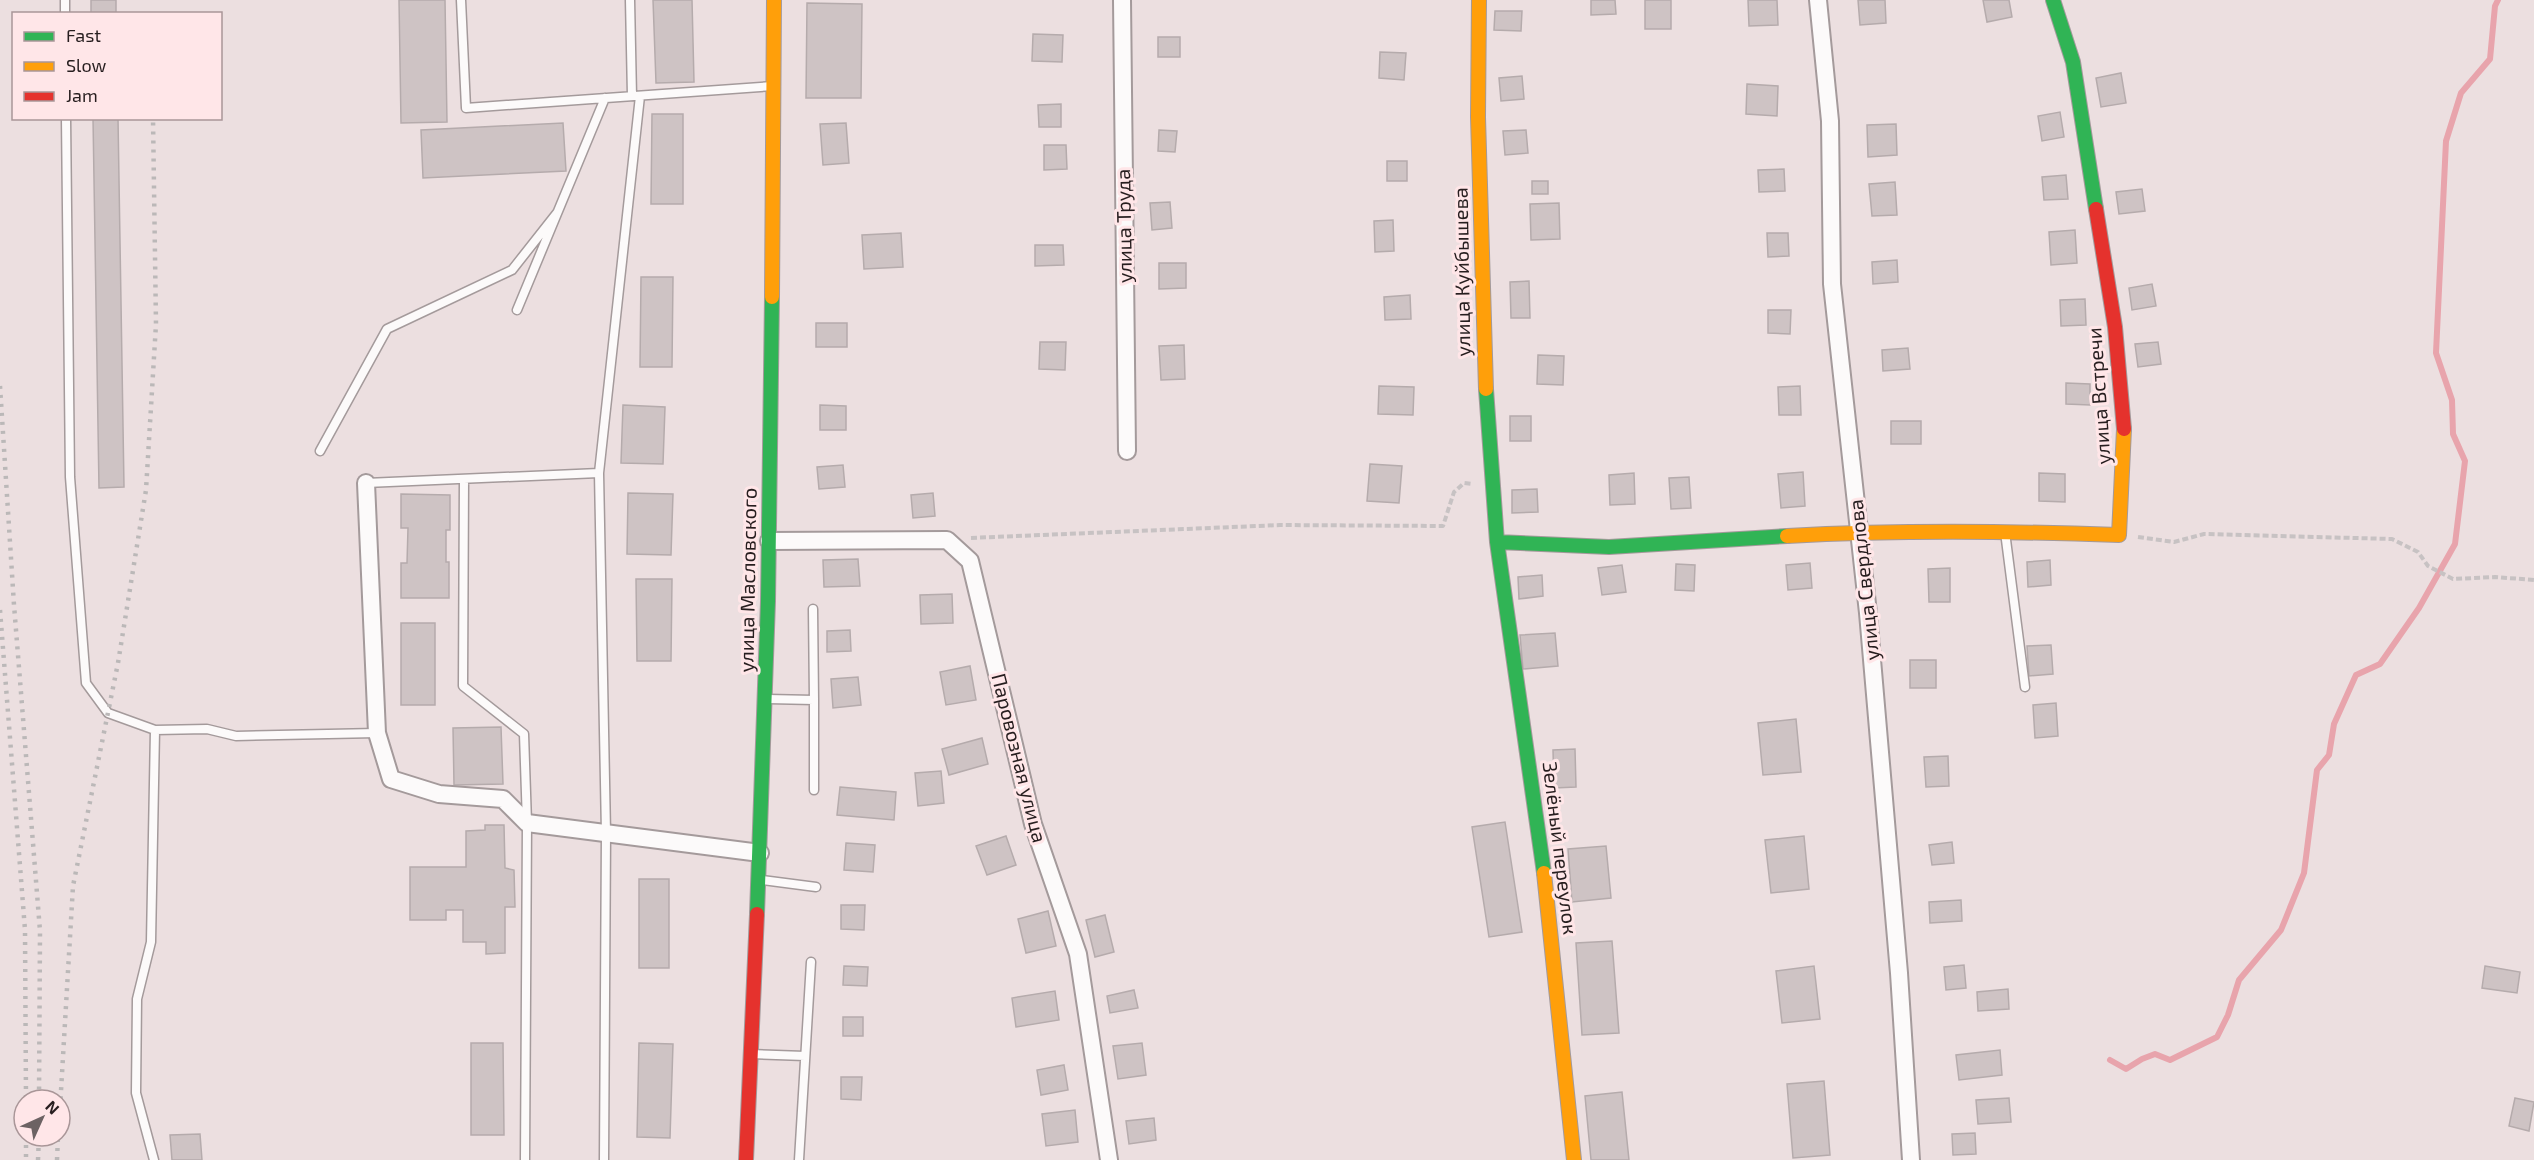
<svg xmlns="http://www.w3.org/2000/svg" width="2534" height="1160" font-family="'Exo 2',sans-serif">
<style>
.lines{fill:none;stroke-linecap:round;stroke-linejoin:round}
.stream{stroke:#e8a4ac;stroke-width:6}
.building{fill:#cec3c4;stroke:#b5abac;stroke-width:1.5}
.lane-casing{stroke:#a49a9b;stroke-width:11}
.street-casing{stroke:#a49a9b;stroke-width:20}
.fast-casing{stroke:#a49a9b;stroke-width:16}
.slow-casing{stroke:#a49a9b;stroke-width:16}
.jam-casing{stroke:#a49a9b;stroke-width:16}
.path{stroke:#c7c2c3;stroke-width:4;stroke-dasharray:6 3;stroke-linecap:butt}
.lane{stroke:#fcfafa;stroke-width:8}
.street{stroke:#fcfafa;stroke-width:16}
.fast{stroke:#30b455;stroke-width:14}
.slow{stroke:#ff9f0a;stroke-width:14}
.jam{stroke:#e5322d;stroke-width:14}
.rail{stroke:#bbb8b8;stroke-width:4.5;stroke-dasharray:3 6;stroke-linecap:butt}
.labels{text-anchor:middle;stroke-width:6;stroke-linejoin:round;paint-order:stroke}
.street-label{font-size:20px;fill:#271e1f;stroke:#ffe6e8}
</style>
<rect width="100%" height="100%" fill="#ecdfe0"/>
<g class="lines">
<path class="stream" d="M2110 1060 2126 1069 2142 1059 2155 1054 2170 1060 2217 1037 2228 1015 2239 980 2281 930 2304 873 2317 770 2329 755 2334 724 2356 675 2380 664 2419 608 2455 544 2465 461 2453 434 2452 400 2436 353 2446 141 2461 93 2490 59 2495 6 2498 0"/>
</g>
<path class="building" d="M91 0H116V14H91Z
M399 0H445L447 122 401 123Z
M653 0H692L694 82 656 83Z
M1591 0H1615L1616 14 1591 15Z
M1645 0H1671V29H1645Z
M1748 0H1777L1778 25 1749 26Z
M1858 0H1885L1886 23 1860 25Z
M1983 0H2009L2012 17 1987 22Z
M807 3 862 4 861 98H806Z
M1495 11H1522L1521 31 1494 30Z
M1033 34 1063 35 1062 62 1032 61Z
M1158 37H1180V57H1158Z
M1380 52 1406 53 1404 80 1379 78Z
M2121 73 2126 103 2101 107 2096 78Z
M1522 76 1524 99 1501 101 1499 78Z
M1747 84 1778 86 1777 116 1746 114Z
M1061 104V127H1039L1038 105Z
M2060 112 2064 137 2042 141 2038 116Z
M652 114H683V204H651Z
M93 118H118L124 487 99 488Z
M563 123 566 171 423 178 421 130Z
M846 123 849 163 823 165 820 124Z
M1896 124 1897 155 1868 157 1867 125Z
M1159 130 1177 131 1175 152 1158 151Z
M1526 130 1528 153 1505 155 1503 131Z
M1044 145H1066L1067 169 1044 170Z
M1387 161H1407V181H1387Z
M1784 169 1785 191 1759 192 1758 170Z
M2066 175 2068 199 2044 200 2042 177Z
M1532 181H1548V194H1532Z
M1895 182 1897 215 1872 216 1869 184Z
M2142 189 2145 211 2119 214 2116 192Z
M1170 202 1172 228 1152 230 1150 203Z
M1559 203 1560 239 1531 240 1530 204Z
M1393 220 1394 251 1375 252 1374 221Z
M2075 230 2077 263 2051 265 2049 232Z
M901 233 903 267 864 269 862 235Z
M1767 233H1788L1789 256 1768 257Z
M1035 245H1063L1064 265 1035 266Z
M1897 260 1898 282 1873 284 1872 262Z
M1159 263H1186V288L1159 289Z
M641 277H673L672 367H640Z
M1529 281 1530 318H1511L1510 282Z
M2152 284 2156 306 2132 310 2129 288Z
M1410 295 1411 319 1385 320 1384 297Z
M2085 299 2086 325 2061 326 2060 300Z
M1768 310H1791L1790 334 1768 333Z
M816 323H847V347H816Z
M1040 342H1066L1065 370 1039 369Z
M2158 342 2161 364 2138 367 2135 344Z
M1184 345 1185 379 1161 380 1159 346Z
M1908 348 1910 369 1883 371 1882 350Z
M1538 355 1564 356 1563 385 1537 384Z
M2066 383 2090 384V405L2066 404Z
M1379 386 1414 387 1413 415 1378 414Z
M1800 386 1801 415H1779L1778 387Z
M623 405 665 407 663 464 621 463Z
M820 405 846 406V430H820Z
M1510 416H1531V441H1510Z
M1891 421H1921V444H1891Z
M1370 464 1402 466 1399 503 1367 501Z
M843 465 845 487 819 489 817 467Z
M1803 472 1805 506 1781 508 1778 474Z
M1634 473 1635 504 1610 505 1609 475Z
M2039 473 2065 474V502L2039 501Z
M1689 477 1691 508 1671 509 1669 478Z
M1537 489 1538 512 1512 513V490Z
M628 493 673 494 671 555 627 554Z
M933 493 935 516 913 518 911 495Z
M401 494 450 495V530H446V562H449V598H401V563H407L408 528H401Z
M858 559 860 586 824 587 823 560Z
M2050 560 2051 585 2028 587 2027 562Z
M1810 563 1812 588 1788 590 1786 565Z
M1676 564 1695 565 1694 591 1675 590Z
M1622 565 1626 592 1602 595 1598 568Z
M1950 568V602H1929L1928 569Z
M1542 575 1543 596 1519 599 1518 577Z
M636 579H672L671 661H637Z
M952 594 953 623 921 624 920 595Z
M401 623H435V705H401Z
M850 630 851 651 827 652V631Z
M1555 633 1558 666 1523 669 1520 635Z
M2051 645 2053 674 2029 676 2027 646Z
M1910 660H1936V688H1910Z
M970 666 976 700 946 705 940 672Z
M858 677 861 705 833 708 831 679Z
M2056 703 2058 736 2035 738 2033 705Z
M1796 719 1801 772 1763 775 1758 723Z
M501 727 503 784 454 785 453 728Z
M982 738 988 764 949 775 942 749Z
M1575 749 1576 787 1554 788 1553 750Z
M1948 756 1949 786 1926 787 1924 757Z
M941 771 944 803 918 806 915 773Z
M840 787 896 792 894 820 837 815Z
M1505 822 1522 932 1489 937 1472 827Z
M485 825H504L505 868 514 870 515 907H505V953L486 954V942H463V910H446V920H410V867H466V831L485 830Z
M1006 836 1016 865 987 875 976 846Z
M1804 836 1809 889 1771 893 1765 840Z
M1952 842 1954 863 1932 865 1929 845Z
M846 843 875 845 873 872 844 870Z
M1606 846 1611 898 1572 902 1568 849Z
M639 879H669V968H639Z
M1961 900 1962 921 1930 923 1929 902Z
M841 905H865L864 930 841 929Z
M1048 911 1056 946 1026 953 1018 919Z
M1105 915 1114 952 1095 957 1086 920Z
M1612 941 1619 1033 1582 1035 1576 943Z
M1964 965 1966 988 1946 990 1944 967Z
M844 966 868 967 867 986 843 985Z
M1814 966 1820 1019 1782 1023 1776 971Z
M2485 966 2520 972 2517 993 2482 988Z
M2008 989 2009 1009 1978 1011 1977 992Z
M1134 990 1138 1008 1110 1013 1107 996Z
M1055 991 1059 1020 1016 1027 1012 998Z
M843 1017H863V1036H843Z
M471 1043H503L504 1135H471Z
M639 1043 673 1044 670 1138 637 1137Z
M1142 1043 1146 1075 1118 1079 1113 1046Z
M2000 1050 2002 1075 1959 1080 1956 1055Z
M1064 1065 1068 1090 1041 1095 1037 1070Z
M841 1077H862L861 1100 841 1099Z
M1824 1081 1830 1155 1793 1158 1787 1084Z
M1622 1092 1629 1160H1591L1585 1096Z
M2009 1098 2011 1122 1978 1124 1976 1100Z
M2515 1098 2534 1102 2529 1131 2509 1126Z
M1075 1110 1078 1142 1046 1146 1042 1114Z
M1154 1118 1156 1140 1129 1144 1126 1121Z
M1975 1133 1976 1154 1953 1155 1952 1134Z
M200 1134 202 1160H172L170 1135Z"/>
<g class="lines">
<defs>
<path id="lane" d="M65 0V14
M461 0 466 108 773 86
M630 0 632 96
M66 118 70 477 86 683 108 713 155 730
M517 310 605 98
M320 451 387 329 512 270 557 213
M599 473 640 96
M464 479 463 686 524 734 527 823 525 1160
M366 483 599 473 606 833 604 1160
M2005 532 2025 687
M813 609 814 700
M768 699 814 700V790
M762 880 816 887
M751 1054 805 1056
M154 1160 136 1093 137 999 151 942 155 730 207 729 236 736 377 733
M799 1160 811 962"/>
<path id="street" d="M1122 0 1127 451
M1818 0 1830 121 1832 284 1868 613 1899 973 1911 1160
M366 483 377 733 391 779 439 794 503 799 527 823 760 853
M769 541 947 540 970 561 1033 824 1078 954 1109 1160"/>
<path id="fast" d="M2053 0 2073 62 2096 209
M1486 389 1497 542 1544 873
M1497 542 1609 547 1787 536
M757 914 768 601 772 297"/>
<path id="slow" d="M1479 0 1478 117 1486 389
M772 297 774 0
M1787 536C1897 530 2008 531 2119 535L2124 429
M1544 873 1574 1160"/>
<path id="jam" d="M2096 209 2115 327 2124 429
M746 1160 757 914"/>
</defs>
<use href="#lane" class="lane-casing"/>
<use href="#street" class="street-casing"/>
<use href="#fast" class="fast-casing"/>
<use href="#slow" class="slow-casing"/>
<use href="#jam" class="jam-casing"/>
<path class="path" d="M2138 537 2174 542 2204 534 2392 539 2418 552 2428 566 2453 579 2495 577 2534 580
M971 538 1280 525 1443 526 1454 492 1464 483 1472 484"/>
<use href="#lane" class="lane"/>
<use href="#street" class="street"/>
<use href="#fast" class="fast"/>
<use href="#slow" class="slow"/>
<use href="#jam" class="jam"/>
<path class="rail" d="M0 386 14 605 40 931 39 1100
M0 610 25 930 26 1100
M60 1108 73 886 118 663 146 490 156 324 153 118
M26 1136V1160
M38 1160 39 1136
M57 1160 58 1136"/>
</g>
<g class="labels">
<g class="street-label">
<text transform="translate(1124 226) rotate(-91)" y="7">улица Труда</text>
<text transform="translate(1462 272) rotate(-91)" y="7">улица Куйбышева</text>
<text transform="translate(2099 396) rotate(-94)" y="7">улица Встречи</text>
<text transform="translate(748 580) rotate(-89)" y="7">улица Масловского</text>
<text transform="translate(1864 580) rotate(-96)" y="7">улица Свердлова</text>
<text transform="translate(1019 758) rotate(76)" y="7">Паровозная улица</text>
<text transform="translate(1560 848) rotate(83)" y="7">Зелёный переулок</text>
</g>
</g>
<rect x="12" y="12" width="210" height="108" fill="#ffe6e8" stroke="#a99698" stroke-width="1.5"/>
<rect x="24" y="32" width="30" height="9" fill="#30b455" stroke="#a99698" stroke-width="1.5"/>
<text x="66" y="42" font-size="18" fill="#271e1f">Fast</text>
<rect x="24" y="62" width="30" height="9" fill="#ff9f0a" stroke="#a99698" stroke-width="1.5"/>
<text x="66" y="72" font-size="18" fill="#271e1f">Slow</text>
<rect x="24" y="92" width="30" height="9" fill="#e5322d" stroke="#a99698" stroke-width="1.5"/>
<text x="66" y="102" font-size="18" fill="#271e1f">Jam</text>
<g transform="translate(42 1118) rotate(45)"><circle r="28" fill="#ffe6e8" stroke="#a99698" stroke-width="1.5"/>
<path d="M0-4.5L10 22L0 15L-10 22Z" fill="#6c6263"/>
<text y="-9" font-size="16" font-weight="bold" text-anchor="middle" fill="#271e1f">N</text>
</g>
</svg>
